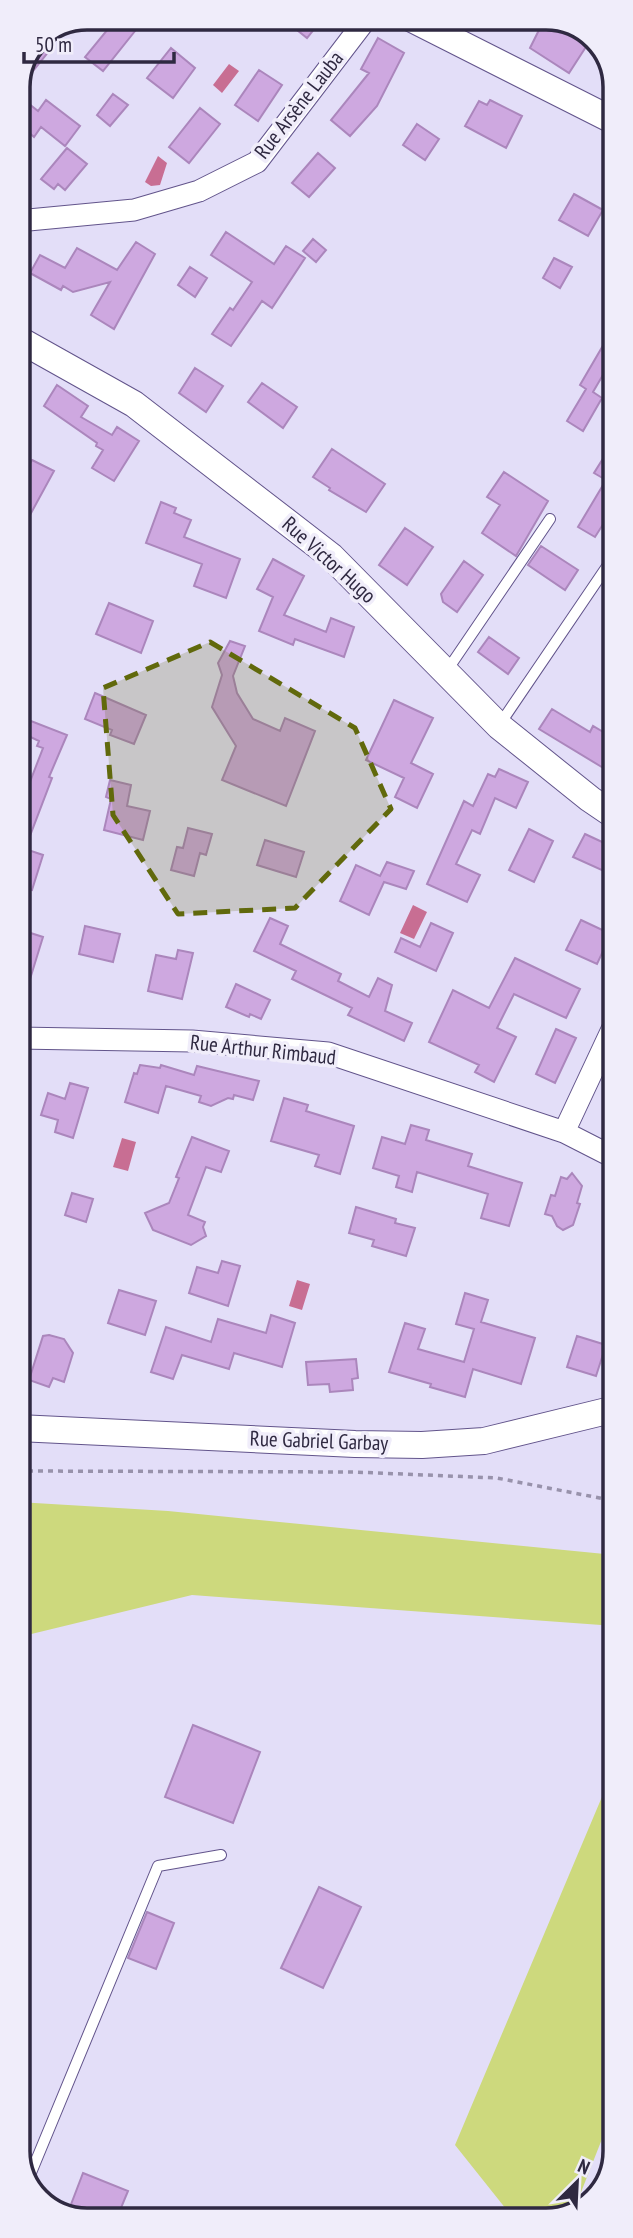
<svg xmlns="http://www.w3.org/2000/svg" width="633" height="2238" font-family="'PT Sans Narrow',sans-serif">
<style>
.green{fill:#cdd97d}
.water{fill:#c86e93}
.building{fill:#cea8e0;stroke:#ab86bc;stroke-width:2}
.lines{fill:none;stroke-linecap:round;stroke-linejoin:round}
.service-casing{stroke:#62548b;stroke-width:12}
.minor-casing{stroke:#62548b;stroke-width:23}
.tertiary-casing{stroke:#62548b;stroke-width:28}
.path{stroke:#9892ab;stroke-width:3.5;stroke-dasharray:5 5;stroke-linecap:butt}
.service{stroke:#fff;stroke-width:10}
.minor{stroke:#fff;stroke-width:21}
.tertiary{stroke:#fff;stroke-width:26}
.marked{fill:#61690c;fill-opacity:0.2;stroke:#61690c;stroke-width:5;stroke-dasharray:14 9;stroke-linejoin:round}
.labels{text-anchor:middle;stroke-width:7;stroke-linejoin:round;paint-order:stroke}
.street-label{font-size:21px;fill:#2f2941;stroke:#f0edfa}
.rim{fill:none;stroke:#2f2941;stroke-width:3.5}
</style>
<rect width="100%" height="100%" fill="#e3def8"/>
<path class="green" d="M18 1502 168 1511 615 1555V1626L192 1595 19 1637Z
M615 1766V2106L574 2210 560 2219H514L455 2145Z"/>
<path class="water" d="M229 64 239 71 222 93 213 85Z
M158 156 167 163 160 185 151 186 145 182Z
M413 905 427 912 414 939 400 933Z
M122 1138 136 1142 128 1171 113 1167Z
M297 1280 310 1284 302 1310 289 1306Z"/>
<path class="building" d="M117 18H128L139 26 103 71 85 57Z
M282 18H323L307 38Z
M545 18H555L593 36 569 73 530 48Z
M42 36 53 46 25 81 21 79 38 38Z
M378 38 404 53 377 106 350 136 331 120 369 73 361 69Z
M171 48 195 68 173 98 147 78Z
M259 70 282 85 258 121 235 105Z
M113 94 128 105 110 126 97 115Z
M18 95 38 111 46 100 80 126 65 146 41 127 34 137 18 123Z
M490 100 522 116 506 148 465 126 479 101 487 105Z
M200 108 220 124 189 163 169 147Z
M417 124 439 139 425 160 403 145Z
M67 148 87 164 65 190 58 184 54 189 41 179Z
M318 153 335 168 309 197 292 183Z
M574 194 603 210 588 236 559 220Z
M226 232 274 264 286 246 305 258 272 308 262 301 231 346 212 334 230 308 233 310 252 282 211 255Z
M313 239 326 250 316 262 303 251Z
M136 242 155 254 114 329 91 315 110 282 73 292 63 286 61 290 30 273 40 255 65 268 77 248 117 270Z
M554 258 572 267 560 288 543 278Z
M190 267 207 278 195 297 178 285Z
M608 337 614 341V356L593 392 602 398 583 431 567 421 586 389 580 385Z
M195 368 223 386 206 412 179 393Z
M262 383 297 407 283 428 248 402Z
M57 385 88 406 81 417 112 435 117 427 139 441 114 481 92 468 103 450 96 446 97 443 44 406Z
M614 441V507L595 537 578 527 606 480 594 473Z
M332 449 385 484 366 512 329 490 330 488 313 477Z
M32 460 54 471 18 537V483Z
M504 472 548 501 516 556 482 533 500 505 487 497Z
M161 502 176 508 174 513 191 520 184 537 240 559 226 598 194 586 202 564 146 543Z
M405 528 433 547 407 585 379 565Z
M541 546 578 570 565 590 528 565Z
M273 559 304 576 284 615 326 632 331 618 354 627 344 657 295 639 293 645 259 631 273 597 257 589Z
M464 561 483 575 457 612 443 602 441 594Z
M109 603 153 621 141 653 96 634Z
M489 637 519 658 508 674 478 652Z
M230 641 245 646 233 676 237 693 253 719 280 731 285 718 315 731 286 806 222 780 236 746 212 707 222 675 218 663Z
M95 693 146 715 134 744 110 735 112 730 85 719Z
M394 700 433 718 411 763 433 774 417 808 395 797 404 778 366 760Z
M552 709 590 732 593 726 615 739V753L605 769 539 729Z
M18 716 67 735 49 777 52 778 25 849 43 855 32 890 18 886V813L43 748 37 746 39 741 18 731Z
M499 769 528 782 516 808 495 798 480 834 472 830 456 864 480 875 467 902 427 884 464 801 473 806 488 774 495 777Z
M110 780 131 785 127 806 150 811 143 840 104 830 111 799 106 797Z
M188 828 212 834 206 855 200 853 194 876 171 870 177 847 183 848Z
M529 829 553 841 534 882 509 870Z
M585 834 615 848V876L573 857Z
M265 840 304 852 296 877 257 865Z
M387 862 414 871 406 889 384 882 369 915 340 901 356 865 380 876Z
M270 918 288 926 280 944 341 974 338 981 369 997 378 978 392 985 385 1011 412 1023 404 1041 348 1015 352 1008 292 979 296 971 254 951Z
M581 920 611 934 597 964 566 950Z
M431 923 453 933 436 971 395 952 401 938 420 947Z
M85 926 120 934 113 962 79 954Z
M18 929 43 937 22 1005H18Z
M178 950 193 953 182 999 148 991 156 955 176 959Z
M515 958 580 989 566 1018 514 994 497 1028 516 1037 494 1082 475 1072 479 1065 429 1042 453 990 489 1008Z
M236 984 270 1000 261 1019 250 1014 249 1017 226 1007Z
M556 1029 576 1038 555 1083 536 1074Z
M140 1065 160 1068 161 1065 194 1075 197 1066 259 1081 253 1100 234 1095 233 1099 228 1098 211 1106 199 1102 201 1096 166 1086 158 1113 125 1102 134 1073 137 1074Z
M70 1083 88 1088 73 1138 55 1132 58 1120 41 1115 48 1093 65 1099Z
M284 1098 308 1105 306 1111 354 1126 340 1174 315 1166 319 1155 271 1141Z
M411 1125 429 1130 426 1140 472 1154 468 1166 522 1183 509 1226 481 1218 488 1194 417 1172 412 1192 396 1187 399 1176 373 1168 382 1137 405 1144Z
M192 1137 229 1151 221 1172 206 1167 188 1215 205 1222 203 1227 206 1236 191 1245 153 1230 145 1213 169 1203 179 1178 176 1177Z
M572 1173 582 1186 577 1203 580 1204 573 1225 563 1230 557 1226 552 1216 545 1214 551 1195 555 1196 561 1177 567 1179Z
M72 1193 93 1199 86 1222 65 1215Z
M356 1207 396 1219 395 1223 415 1228 406 1256 372 1246 374 1240 349 1233Z
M222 1261 240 1266 228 1306 189 1293 197 1267 218 1273Z
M119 1290 156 1301 145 1335 108 1323Z
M465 1293 488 1300 481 1322 535 1338 521 1384 473 1369 465 1397 430 1387 431 1384 389 1372 405 1323 425 1329 418 1349 464 1362 474 1329 456 1324Z
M271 1315 295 1323 282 1367 234 1353 229 1369 182 1355 173 1379 151 1372 166 1327 211 1342 218 1319 266 1333Z
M49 1335 64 1339 73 1353 64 1382 53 1378 49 1387 29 1380 43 1336Z
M577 1336 606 1345 596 1376 567 1367Z
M356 1359 358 1378 352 1379 353 1390 330 1392 329 1384 308 1385 306 1362Z
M193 1725 260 1752 233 1823 165 1797Z
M319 1887 361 1907 323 1988 281 1968Z
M147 1912 174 1923 156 1969 128 1958Z
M83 2173 128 2191 116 2220H78L67 2215Z"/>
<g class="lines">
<defs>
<path id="service" d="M446 672 550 519
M500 724 614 556
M28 2180 158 1866 221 1855"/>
<path id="minor" d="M18 221 134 210 199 191 257 162 367 18
M18 1038 192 1041 328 1053 564 1132 615 1158
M564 1132 615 1023"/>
<path id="tertiary" d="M410 18 614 121
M18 339 134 404 331 556 499 726 590 799 615 816
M18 1428 355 1444 422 1445 484 1441 615 1409"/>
</defs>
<use href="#service" class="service-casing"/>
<use href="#minor" class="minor-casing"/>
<use href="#tertiary" class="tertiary-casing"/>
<path class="path" d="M18 1471 354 1472 497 1478 615 1501"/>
<use href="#service" class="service"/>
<use href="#minor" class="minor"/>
<use href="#tertiary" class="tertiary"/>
</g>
<path class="marked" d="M210 642 355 728 391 809 295 908 178 914 113 815 103 688Z"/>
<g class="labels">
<g class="street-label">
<text transform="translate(299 105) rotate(-52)" y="7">Rue Arsène Lauba</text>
<text transform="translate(329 560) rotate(42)" y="7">Rue Victor Hugo</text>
<text transform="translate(263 1050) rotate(6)" y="7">Rue Arthur Rimbaud</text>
<text transform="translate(319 1441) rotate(2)" y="7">Rue Gabriel Garbay</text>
</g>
</g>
<path d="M0 0H633V2238H0ZM87 30H546A57 57 0 0 1 603 87V2151A57 57 0 0 1 546 2208H87A57 57 0 0 1 30 2151V87A57 57 0 0 1 87 30Z" fill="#f0edfa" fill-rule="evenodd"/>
<path class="rim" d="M87 30H546A57 57 0 0 1 603 87V2151A57 57 0 0 1 546 2208H87A57 57 0 0 1 30 2151V87A57 57 0 0 1 87 30Z"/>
<g transform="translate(577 2182) rotate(24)" stroke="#f0edfa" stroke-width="5" paint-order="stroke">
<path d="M0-5L12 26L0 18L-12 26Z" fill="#2f2941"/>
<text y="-10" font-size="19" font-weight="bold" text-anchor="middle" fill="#2f2941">N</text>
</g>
<path d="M24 52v10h150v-10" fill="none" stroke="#2f2941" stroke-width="3.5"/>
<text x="35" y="52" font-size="21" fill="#2f2941" stroke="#f0edfa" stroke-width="5" paint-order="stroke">50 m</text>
</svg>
